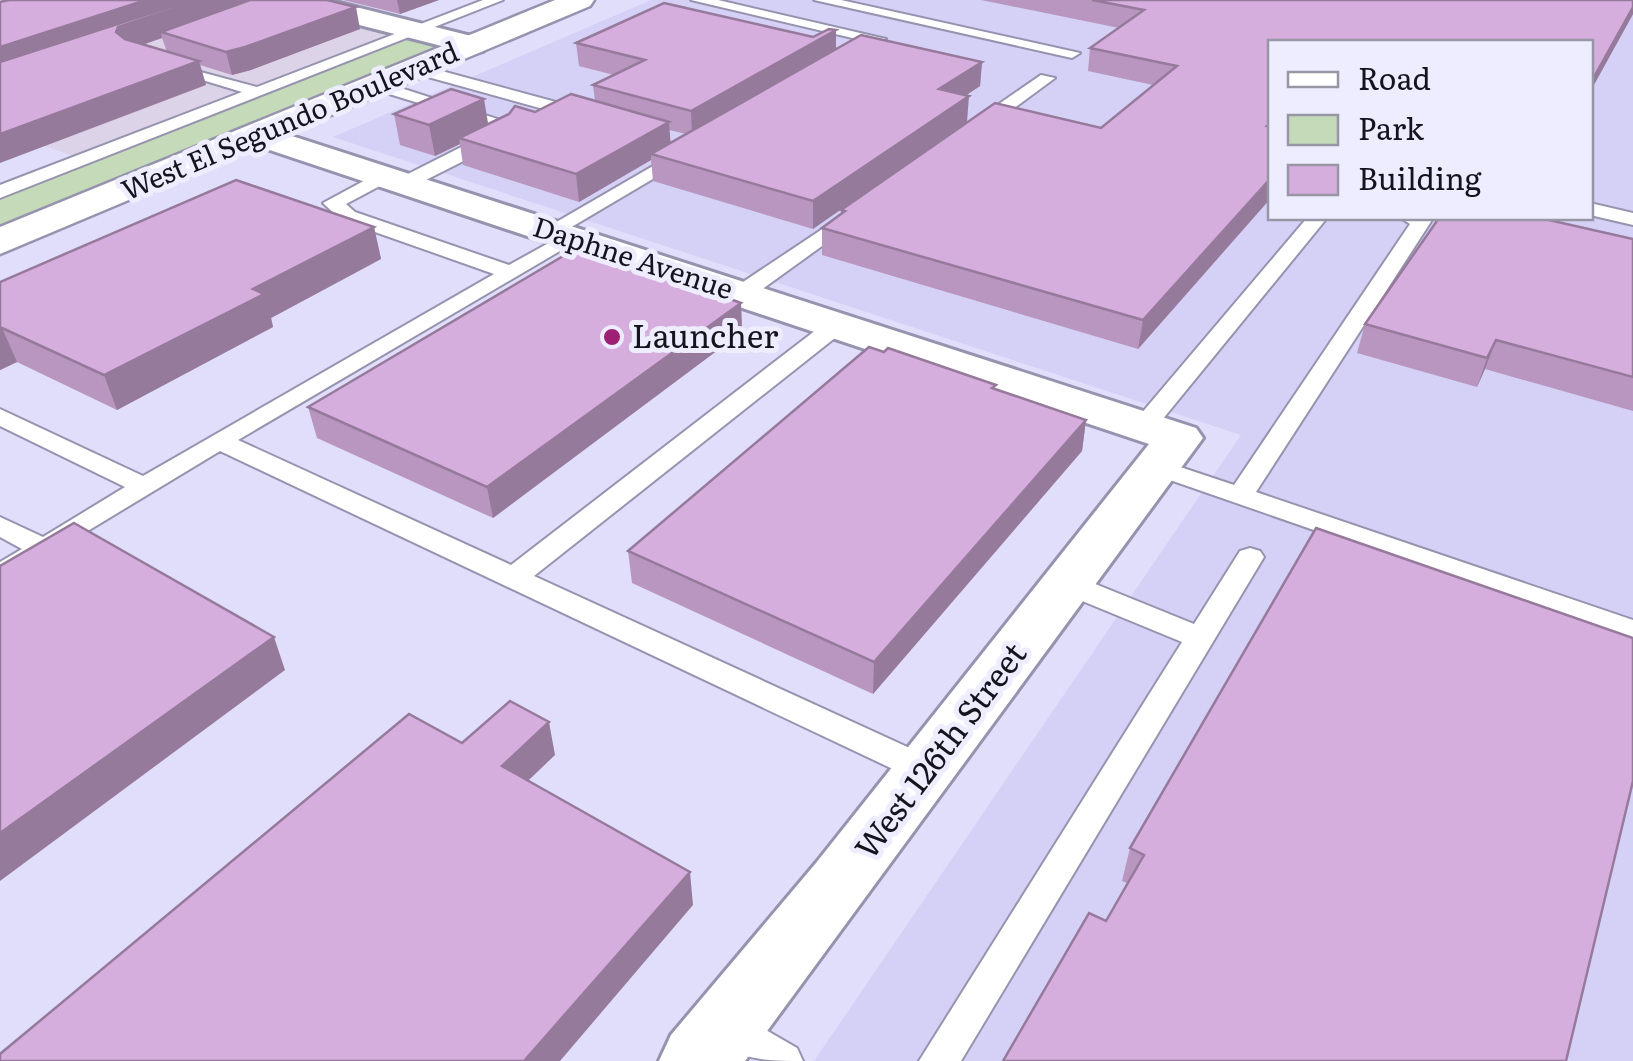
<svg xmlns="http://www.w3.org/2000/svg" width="1633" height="1061" font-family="Literata,serif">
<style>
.commercial{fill:#ddd3e8}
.built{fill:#d5d1f6;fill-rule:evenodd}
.green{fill:#c4dab8}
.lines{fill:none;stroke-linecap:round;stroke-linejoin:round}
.lane-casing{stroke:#9693af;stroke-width:4}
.street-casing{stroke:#9693af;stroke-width:6}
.primary-casing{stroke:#9693af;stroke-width:5}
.lane{fill:#fff;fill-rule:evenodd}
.street{fill:#fff;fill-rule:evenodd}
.primary{fill:#fff;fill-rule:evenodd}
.wall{fill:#b896bf;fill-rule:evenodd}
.shaded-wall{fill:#967a9b}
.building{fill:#d6aede;stroke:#967a9b;stroke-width:2.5}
.poi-dot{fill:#9e2075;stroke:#eeecff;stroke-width:4}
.labels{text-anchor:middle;stroke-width:10;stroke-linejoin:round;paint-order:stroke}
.far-street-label{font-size:28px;fill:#15141e;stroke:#eeecff}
.poi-label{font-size:32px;fill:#15141e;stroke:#eeecff;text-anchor:start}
.street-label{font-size:32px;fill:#15141e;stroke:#eeecff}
</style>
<rect width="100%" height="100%" fill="#e1defc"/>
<path class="commercial" d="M245 0 417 31 83 160 0 129V82Z"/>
<path class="built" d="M651 0H1633V1061H814L1241 435 333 137ZM1270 42H1590V218H1270Z"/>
<path class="green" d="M417 31 473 45 0 242V193Z"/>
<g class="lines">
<defs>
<path id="lane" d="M483 0H503L0 198V185L242 92 163 68V62L257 87Z
M691 0H718L886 39 878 44Z
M814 0H841L1080 53 1072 58Z
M416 64 589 111 592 115 583 120 410 72V66Z
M1041 75 1055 78 982 132H970V124Z
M370 82H382L519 126 511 137 412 187H398V179L499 128 370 88Z
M684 148 693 153 690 157 558 235H544L541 231Z
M384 170 393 176 391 180 346 204 355 212 509 265 565 234 572 232 582 238 238 440 511 565 829 320H845L848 325 845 330 534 576 938 761 943 770 938 779 926 783 914 779 220 451 0 584V562L22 549 0 537V517L43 537 125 487 0 426V409L143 476 494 274 341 220 323 203Z
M1590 203 1633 213V225L1590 215Z
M851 210 861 216 858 220 750 298H734L731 293 734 288Z
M1307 218H1327L1153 431H1135L1132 426 1135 421Z
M1401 218 1432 220 1256 492 1633 620V641L1147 472 1143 467 1156 459 1234 485 1410 224Z
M1250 548 1260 551 1264 557 961 1061H919L1182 642 1058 591 1054 584 1058 577H1078L1194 624 1240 551Z
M728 1008 797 1048 803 1061C767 1061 726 1061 708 1026L714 1013Z"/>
<path id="street" d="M281 0H328L483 39 488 45 483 51 473 54 285 6Z
M258 125 1196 428 1203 438 745 1061H659L671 1035 816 863 1149 444 246 142 241 135 246 128Z"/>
<path id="primary" d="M555 0H594L590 6 0 254V227Z"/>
</defs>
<use href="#lane" class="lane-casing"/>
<use href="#street" class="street-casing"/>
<use href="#primary" class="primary-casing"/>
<use href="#lane" class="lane"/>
<use href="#street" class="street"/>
<use href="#primary" class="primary"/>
</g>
<path class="wall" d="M0 0 360 29 251 70 232 75 200 65 206 85ZM162 38 167 52 143 45 151 42Z
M343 0H439L400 14Z
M981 0H1633V14L1590 92V42H1270V199L1138 349 822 255V228L841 214V210L1101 128 1153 85 1088 71 1090 48 1119 28Z
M576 43 836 49 982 62 980 86 966 95 813 229 653 181 651 160 579 202 463 165 460 144 435 156 400 145 394 114 488 124 535 112 595 101 593 85 614 75 579 66ZM669 130 686 134 670 143Z
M374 227 381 259 271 318 273 327 117 410 17 362 0 370V282Z
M1633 239V411L1485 369 1477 387 1357 353 1365 324Z
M639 270 741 303 742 332 493 518 317 438 308 407Z
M996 390 1086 420 1082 451 873 694 632 583 628 551Z
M1633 638 1106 921 1127 883 1122 881 1130 848Z"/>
<path class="shaded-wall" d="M146 0H270L161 32 162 38 126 50 0 73V47Z
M397 0H439L400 14Z
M356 7 360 29 251 70 232 75 226 52Z
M1633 7V14L1590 92V84Z
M836 30V53L692 136 691 111Z
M199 61 206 85 0 163V134Z
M982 62 980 86 938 114 939 89Z
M969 96 967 122 813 229V201Z
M484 99 489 129 459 138 460 144 435 156 429 125Z
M669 122 671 148 651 154V160L579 202 576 174Z
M1270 179V199L1138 349 1143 320Z
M374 227 381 259 271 318 273 327 117 410 104 375 253 289Z
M741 303 742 332 493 518 487 487Z
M2 328 17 362 0 370V329Z
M1496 340 1485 369 1477 387 1487 358Z
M1086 420 1082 451 873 694 874 662Z
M274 637 285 670 0 881V833Z
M549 722 555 755 509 799 502 766Z
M690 872 693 905 560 1061H524Z"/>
<path class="building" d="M9 0H146L0 47V2Z
M192 0H200L118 27 116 32 125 39 199 61 0 134V62Z
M250 0H327L356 7 245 47 226 52 161 32Z
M1092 0H1633V7L1590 84V42H1270V124L1267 126 1270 127V179L1143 320 822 228 845 211 841 210 995 103 1101 128 1177 66 1090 48 1144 10Z
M664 3 813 37 829 29 836 30 691 111 593 85 645 60 576 43Z
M861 35 982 62 939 89 969 96 813 201 651 154Z
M451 89 484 99 429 125 394 114Z
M571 94 669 122 576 174 459 138 509 114 515 106 535 112Z
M236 180 374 227 253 289 264 294 104 375 2 328 0 329V282Z
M1439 218H1540L1633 239V377L1496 340 1487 358 1365 324Z
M575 249 639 270 642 268 741 303 487 487 308 407Z
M869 347 884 352 888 348 996 385 992 388 1086 420 874 662 628 551Z
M74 523 274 637 0 833V566Z
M1316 528 1633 638V781L1566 1061H1003L1089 913 1106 921 1144 855 1130 848Z
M510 701 549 722 502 766 690 872 524 1061H0V1054L409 714 462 743Z"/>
<circle class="poi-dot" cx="612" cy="337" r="10"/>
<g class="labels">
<g class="far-street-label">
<text transform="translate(290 121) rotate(-23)" y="10">West El Segundo Boulevard</text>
<text transform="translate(633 258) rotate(18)" y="10">Daphne Avenue</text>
</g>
<g class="poi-label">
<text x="632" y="348">Launcher</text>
</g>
<g class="street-label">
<text transform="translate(941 751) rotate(-53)" y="11">West 126th Street</text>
</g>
</g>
<rect x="1268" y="40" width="325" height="180" fill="#eeecff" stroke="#9796a5" stroke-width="2.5"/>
<rect x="1288" y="72" width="50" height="15" fill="#ffffff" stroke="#9796a5" stroke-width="2.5"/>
<text x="1358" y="90" font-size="30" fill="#15141e">Road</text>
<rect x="1288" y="115" width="50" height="30" fill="#c4dab8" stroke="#9796a5" stroke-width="2.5"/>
<text x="1358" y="140" font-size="30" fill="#15141e">Park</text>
<rect x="1288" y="165" width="50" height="30" fill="#d6aede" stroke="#9796a5" stroke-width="2.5"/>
<text x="1358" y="190" font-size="30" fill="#15141e">Building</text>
</svg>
